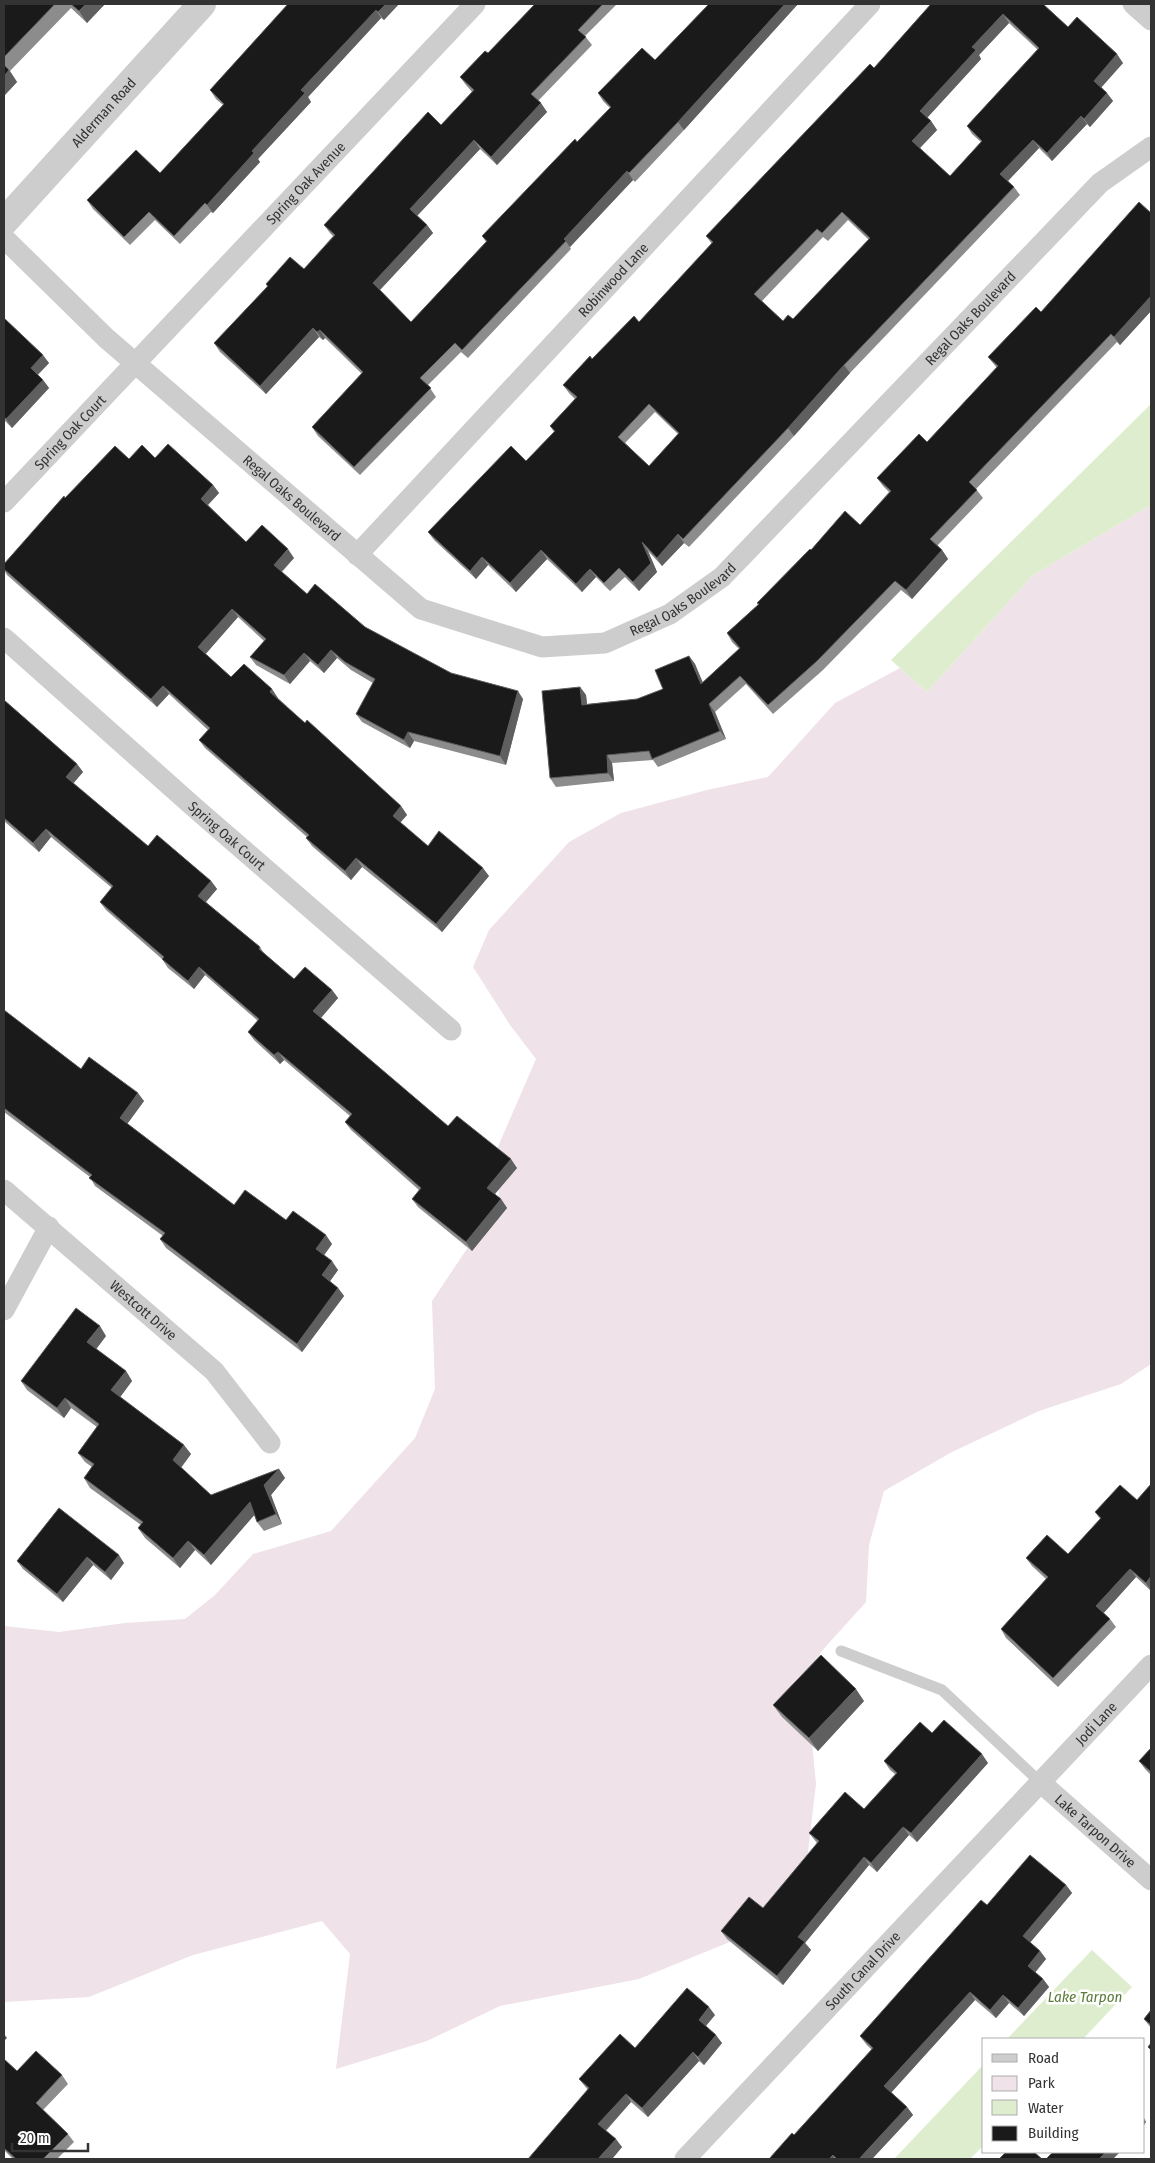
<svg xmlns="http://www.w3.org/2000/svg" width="1155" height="2163" font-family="'Fira Sans Condensed',sans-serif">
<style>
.green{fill:#efe2e8}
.water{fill:#dfedcf}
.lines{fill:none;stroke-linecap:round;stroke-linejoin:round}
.service{stroke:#cdcdcd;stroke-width:11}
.minor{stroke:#cdcdcd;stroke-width:21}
.tertiary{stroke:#cdcdcd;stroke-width:28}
.wall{fill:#8c8c8c;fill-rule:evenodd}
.shaded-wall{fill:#5f5f5f}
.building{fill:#1a1a1a;stroke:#5f5f5f;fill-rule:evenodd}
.labels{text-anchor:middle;stroke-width:5;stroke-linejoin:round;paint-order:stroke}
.street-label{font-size:14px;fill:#333;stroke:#fff}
.water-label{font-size:15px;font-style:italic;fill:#597b37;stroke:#fff}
</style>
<rect width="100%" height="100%" fill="#fff"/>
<path class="green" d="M1151 505V1364L1121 1384 1039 1411 952 1452 884 1491 869 1545 866 1602 820 1653 809 1710 816 1784 805 1877 742 1937 639 1979 500 2006 427 2041 336 2069 350 1954 322 1921 193 1955 89 1997 4 2002V1626L59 1632 125 1623 185 1619 215 1595 253 1554 331 1531 415 1438 435 1389 432 1301 499 1201 497 1149 536 1059 510 1025 473 967 489 930 569 842 621 813 707 790 768 777 835 703 900 668 927 692 1032 576Z"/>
<path class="water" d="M1151 404V505L1032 576 927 692 891 660Z
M1092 1950 1132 1987 1083 2039H1007Z
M984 2064V2145L970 2159H894Z"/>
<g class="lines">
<path class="service" d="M841 1651 942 1690 1040 1782"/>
<g class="minor">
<path d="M1133 4 1151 20"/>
<path id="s1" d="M4 238 106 338 421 609 542 647 605 643 670 614 722 577 1100 183 1151 147"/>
<path id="s2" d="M4 502 475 4"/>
<path id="s3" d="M357 555 870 4"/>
<path id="s4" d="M4 638 195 808 451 1030"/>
<path id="s5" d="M4 1190 214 1371 270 1443"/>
<path d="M4 1310 49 1227"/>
<path id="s6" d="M1040 1782 1151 1880"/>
<path id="s7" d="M685 2159 1151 1665"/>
</g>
<path class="tertiary" id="s8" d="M4 222 202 4"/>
</g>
<path class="wall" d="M4 4H105L87 23 71 8 10 71 17 82 4 96Z
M288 4H399L384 20 381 18 308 97 311 102 258 159 260 162 213 213 211 212 180 244 155 220 130 245 93 209 87 200 160 173 223 105 216 99 210 90Z
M535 4H617L585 36 592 45 538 101 547 112 497 165 480 149 417 216 427 225 433 233 380 290 411 322 486 242 482 236 577 142 610 108 603 101 598 93 655 60 709 4H798L684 130 635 182 633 180 570 247 571 249 468 358 461 352 428 385 436 397 360 475 318 436 312 427 362 374 325 338 323 340 319 337 266 394 220 352 214 343 267 287 266 284 304 269 333 236 330 233 324 225 441 125 472 92 466 85 460 77 488 53Z
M931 4H1043L1068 27 1123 63 1101 87 1113 101 1090 127 1087 124 1052 161 1039 148 1008 181 1014 187 1020 195 850 373 794 436 689 547 684 543 662 566 648 551 657 572 639 591 625 577 610 591 596 577 582 592 547 559 516 592 488 565 476 579 434 540 428 532 526 461 554 432 550 426 575 399 569 393 563 385 592 359 639 322 712 244 706 236 874 68ZM1009 23 1038 50 967 126 972 134 981 142 950 176 920 148 937 130 931 121 927 118 981 59 979 55ZM848 220 869 240 793 319 783 321 762 301 823 237 828 241ZM655 412 678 434 649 466 625 443Z
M1151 213V311L1120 345 1117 342 976 489 983 498 937 546 942 550 948 559 912 599 901 590 823 670 773 714 746 684 715 712 726 739 658 767 653 760 612 763 614 781 556 787 550 778 580 687 586 695 587 704 637 699 663 689 689 656 695 664 702 683 739 649 732 642 727 633 758 605 757 603 811 550 860 525 889 492 883 486 877 478 927 442 997 368 988 357 1041 312Z
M4 318 49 363 38 375 43 380 49 388 12 428 4 420Z
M155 458 213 485 219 493 208 505 246 542 294 558 282 572 307 594 365 627 451 673 523 699 506 765 414 741 410 748 362 722 356 714 373 683 351 670 337 658 324 673 310 661 290 684 256 665 250 657 264 641 238 617 205 654 231 677 278 698 305 723 401 806 407 815 400 823 428 846 489 876 442 932 362 867 351 880 312 846 306 838 307 837 205 748 199 740 208 730 169 694 157 707 7 575 4 570V564L65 498 129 459Z
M4 700 77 764 83 772 73 783 148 846 211 881 217 889 206 902 260 947 265 955 294 979 332 990 338 998 321 1018 448 1126 517 1168 495 1194 501 1199 507 1208 472 1251 418 1207 412 1199 419 1190 351 1130 345 1122 350 1116 284 1060 280 1064 254 1040 248 1032 258 1021 205 975 194 989 168 968 162 959 106 910 100 902 112 888 51 837 39 852 4 821Z
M4 1010 81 1069 144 1101 127 1124 234 1205 286 1220 332 1244 324 1255 338 1270 330 1281 338 1288 344 1296 302 1352 166 1248 160 1239 163 1236 95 1186 90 1177 4 1112Z
M106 1336 96 1349 126 1371 132 1381 120 1397 191 1454 181 1468 211 1495 279 1469 285 1478 271 1495 282 1524 264 1531 257 1522 254 1514 211 1565 195 1550 180 1568 145 1538 138 1528 141 1525 90 1488 84 1478 92 1467 85 1462 78 1453 97 1427 71 1408 64 1418 27 1390 21 1381Z
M1151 1484V1591L1136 1577 1103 1613 1110 1619 1116 1627 1058 1687 1006 1638 1001 1629 1046 1579 1032 1566 1026 1558 1068 1554 1100 1519 1095 1512 1137 1500Z
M59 1508 124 1563 111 1580 93 1565 63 1602 23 1569 17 1561Z
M864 1701 818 1751 782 1717 773 1705Z
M932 1733 988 1763 917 1842 909 1835 877 1872 869 1865 805 1943 811 1950 783 1985 727 1939 721 1931 763 1908 817 1843 809 1833 864 1809 895 1774 890 1770 884 1761Z
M1151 1748V1775L1145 1769 1139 1761Z
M1066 1885 1072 1893 1030 1942 1040 1951 1046 1959 1035 1972 1043 1979 1049 1987 1024 2016 1009 2003 996 2018 975 2000 891 2092 907 2107 913 2115 872 2159H769L794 2135 872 2050 866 2044 860 2036 987 1905Z
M1151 2010V2028L1144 2019Z
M715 2015 706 2026 722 2043 704 2065 699 2061 648 2117 631 2102 606 2131 622 2147 612 2159 588 2090 579 2079 635 2048Z
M4 2059 17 2071 62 2075 68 2084 43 2110 68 2134 74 2142 57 2159H13L4 2150Z"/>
<path class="shaded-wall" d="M86 4H105L87 23 79 11Z
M386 4H399L384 20 378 12Z
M785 4H798L684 130 678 122Z
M376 10 381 18 308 97 311 102 258 159 260 162 213 213 207 205 252 151 301 90Z
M1003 14 1009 23 979 55 981 59 926 119 920 111 972 47Z
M1117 54 1123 63 1100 89 1094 81Z
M9 70 17 82 4 96V76Z
M1107 93 1113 101 1090 127 1084 119Z
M541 103 547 112 497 165 491 157Z
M1081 116 1087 124 1052 161 1047 153Z
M931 121 937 130 918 150 912 141Z
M474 140 480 149 416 217 410 209Z
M1033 140 1039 148 1006 183 1000 174Z
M627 171 633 180 570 247 564 239Z
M427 225 433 233 378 292 373 283Z
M1151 296V311L1120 345 1114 337Z
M313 328 319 337 266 394 260 386Z
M320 330 325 338 323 340 317 332Z
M43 355 49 363 36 376 31 368Z
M844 365 850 373 794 436 788 428Z
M43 380 49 388 12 428 6 419Z
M213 485 219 493 206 507 201 499Z
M678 534 684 543 662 566 657 558Z
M642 542 648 551 657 572 639 591 633 582Z
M288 549 294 558 280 573 274 565Z
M541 550 547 559 516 592 510 583Z
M942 550 948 559 912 599 906 590Z
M482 557 488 565 476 579 470 571Z
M590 569 596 577 582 592 576 584Z
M232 609 238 617 204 656 198 647Z
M331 650 337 658 324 673 318 665Z
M304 653 310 661 290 684 284 675Z
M689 656 695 664 707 692 701 684Z
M163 686 169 694 157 707 151 699Z
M580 687 586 695 588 713 582 705Z
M272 689 278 698 276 700 270 692Z
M518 691 523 699 506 765 500 756Z
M709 704 715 712 726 739 720 731Z
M408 732 414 741 410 748 404 740Z
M607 755 612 763 614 781 608 773Z
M77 764 83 772 72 785 66 777Z
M401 806 407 815 398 825 393 816Z
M46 829 51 837 39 852 33 843Z
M356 858 362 867 351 880 345 871Z
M483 868 489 876 442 932 436 924Z
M211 881 217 889 204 904 198 896Z
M199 967 205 975 194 989 188 981Z
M332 990 338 998 319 1020 313 1011Z
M278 1052 284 1060 280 1064 274 1055Z
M138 1093 144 1101 125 1127 120 1118Z
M511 1159 517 1168 493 1196 487 1188Z
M501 1199 507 1208 472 1251 466 1242Z
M326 1235 332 1244 322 1258 316 1249Z
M332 1261 338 1270 328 1284 322 1275Z
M338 1288 344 1296 302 1352 297 1344Z
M100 1326 106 1336 94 1352 87 1342Z
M126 1371 132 1381 118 1400 111 1390Z
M65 1398 71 1408 64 1418 57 1408Z
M184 1445 191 1454 179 1470 173 1460Z
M279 1469 285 1478 271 1495 282 1524 276 1514 264 1485Z
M250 1502 257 1512 211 1565 204 1555Z
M188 1541 195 1550 180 1568 173 1558Z
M119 1555 124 1563 111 1580 105 1572Z
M87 1557 93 1565 63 1602 57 1594Z
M1130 1569 1136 1577 1102 1615 1096 1606Z
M1151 1576V1591L1146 1583Z
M856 1689 864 1701 818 1751 809 1738Z
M982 1754 988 1763 917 1842 911 1833Z
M903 1827 909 1835 877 1872 871 1863Z
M864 1857 869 1865 805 1943 811 1950 783 1985 777 1976 798 1937Z
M1066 1885 1072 1893 1029 1944 1023 1936Z
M1040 1951 1046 1959 1034 1974 1028 1966Z
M1043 1979 1049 1987 1024 2016 1018 2008Z
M970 1992 975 2000 890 2094 884 2086Z
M1003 1995 1009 2003 996 2018 990 2010Z
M709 2007 715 2015 704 2028 699 2020Z
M4 2034 7 2038 4 2041Z
M716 2035 722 2043 704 2065 698 2057Z
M693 2052 699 2061 648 2117 642 2108Z
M626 2094 631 2102 604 2132 598 2124Z
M907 2107 913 2115 872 2159H859Z
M1144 2118 1146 2122 1144 2125Z
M616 2139 622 2147 612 2159H598Z
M1106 2152H1120L1113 2159H1099Z
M833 2155 835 2159H829Z"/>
<path class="building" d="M4 4H55L4 57Z
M71 4H86L79 11Z
M288 4H386L378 12 376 10 301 90 305 93 252 151 254 153 207 205 205 203 174 236 149 212 124 237 87 200 136 150 160 173 224 104 210 90Z
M535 4H603L578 30 586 37 531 94 541 103 491 157 474 140 410 209 427 225 373 283 411 322 487 241 482 236 575 139 577 142 611 107 598 93 642 48 655 60 709 4H785L678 122 629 173 627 171 564 239 566 241 462 350 455 343 420 378 431 388 354 467 312 427 363 372 320 330 317 332 313 328 260 386 214 343 268 286 266 284 290 257 304 269 335 235 324 225 428 112 441 125 474 90 460 77 485 51 488 53Z
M931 4H1043L1068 27 1077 17 1117 54 1094 81 1107 93 1084 119 1081 116 1047 153 1033 140 1000 174 1014 187 844 365 788 428 683 539 678 534 657 558 642 542 651 563 633 582 619 568 604 583 590 569 576 584 541 550 510 583 482 557 470 571 428 532 511 446 526 461 555 431 550 426 577 397 563 385 590 356 592 359 634 316 639 322 713 242 706 236 870 64 874 68ZM1003 14 1039 48 967 126 982 141 950 176 912 141 931 121 920 111 976 50 972 47ZM842 212 870 238 793 319 788 315 783 321 754 294 817 229 822 233ZM649 404 679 433 649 466 618 437Z
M4 65 9 70 4 76Z
M1139 202 1151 213V296L1114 337 1111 334 969 482 977 490 930 539 942 550 906 590 895 581 817 661 768 705 740 676 709 704 720 731 652 759 649 751 607 755 608 773 550 778 542 691 580 687 582 705 637 699 663 689 655 670 689 656 701 684 740 648 727 633 759 604 757 603 810 549 811 550 845 511 860 525 891 491 877 478 919 434 927 442 998 366 988 357 1036 307 1041 312Z
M4 318 43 355 31 368 43 380 6 419 4 417Z
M168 444 213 485 201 499 246 542 262 525 288 549 274 565 307 594 315 584 365 627 451 673 518 691 500 756 408 732 404 740 356 714 375 679 345 662 331 650 318 665 304 653 284 675 250 657 266 639 232 609 198 647 231 677 244 664 272 689 270 692 305 723 307 720 401 806 393 816 428 846 439 831 483 868 436 924 356 858 345 871 306 838 309 835 199 740 210 728 163 686 151 699 4 569V564L64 496 65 498 115 446 129 459 142 445 155 458Z
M4 700 77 764 66 777 148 846 157 835 211 881 198 896 260 947 259 949 294 979 305 967 332 990 313 1011 448 1126 457 1116 511 1159 487 1188 501 1199 466 1242 412 1199 421 1188 345 1122 352 1114 278 1052 274 1055 248 1032 259 1019 199 967 188 981 162 959 164 957 100 902 113 886 46 829 33 843 4 818Z
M4 1010 81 1069 89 1057 138 1093 120 1118 234 1205 245 1190 286 1220 293 1211 326 1235 316 1249 332 1261 322 1275 338 1288 297 1344 160 1239 165 1233 89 1178 92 1175 4 1108Z
M76 1308 100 1326 87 1342 126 1371 111 1390 184 1445 173 1460 211 1495 279 1469 264 1485 276 1514 257 1522 250 1502 204 1555 188 1541 173 1558 138 1528 143 1522 84 1478 94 1464 78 1453 99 1424 65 1398 57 1408 21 1381Z
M1151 1484V1576L1146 1583 1130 1569 1096 1606 1110 1619 1053 1678 1001 1629 1048 1577 1026 1558 1047 1535 1068 1554 1101 1518 1095 1512 1120 1485 1137 1500Z
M59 1508 119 1555 105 1572 87 1557 57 1594 17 1561Z
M821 1655 856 1689 809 1738 773 1705Z
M944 1720 982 1754 911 1833 903 1827 871 1863 864 1857 798 1937 805 1942 777 1976 721 1931 749 1897 763 1908 819 1841 809 1833 845 1792 864 1809 897 1773 884 1761 920 1722 932 1733Z
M1151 1748V1772L1139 1761Z
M1030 1855 1066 1885 1023 1936 1040 1951 1028 1966 1043 1979 1018 2008 1003 1995 990 2010 970 1992 884 2086 907 2107 859 2159H837L833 2155 829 2159H769L792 2133 794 2135 873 2048 860 2036 981 1900 987 1905Z
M687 1988 709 2007 699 2020 716 2035 698 2057 693 2052 642 2108 626 2094 598 2124 616 2139 598 2159H528L589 2088 579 2079 620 2034 635 2048Z
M1151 2010V2025L1144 2019Z
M1151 2043V2050L1148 2047Z
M36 2051 62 2075 36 2103 68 2134 43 2159H16L4 2148V2059L17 2071Z
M1006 2152H1034L1042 2159H999Z
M1053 2152H1106L1099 2159H1046Z"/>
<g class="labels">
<g class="street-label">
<text dy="5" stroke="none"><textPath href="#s8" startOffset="148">Alderman Road</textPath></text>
<text dy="5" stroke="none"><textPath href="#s2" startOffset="439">Spring Oak Avenue</textPath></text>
<text dy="5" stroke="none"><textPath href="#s3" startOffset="376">Robinwood Lane</textPath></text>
<text dy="5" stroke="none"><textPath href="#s1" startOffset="1242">Regal Oaks Boulevard</textPath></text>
<text dy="5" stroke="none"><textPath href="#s2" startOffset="96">Spring Oak Court</textPath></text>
<text dy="5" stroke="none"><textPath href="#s1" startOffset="388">Regal Oaks Boulevard</textPath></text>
<text dy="5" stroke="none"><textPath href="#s1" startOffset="838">Regal Oaks Boulevard</textPath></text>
<text dy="5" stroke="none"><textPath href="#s4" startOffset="298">Spring Oak Court</textPath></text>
<text dy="5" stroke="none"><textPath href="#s5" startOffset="184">Westcott Drive</textPath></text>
<text dy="5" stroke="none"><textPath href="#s7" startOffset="599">Jodi Lane</textPath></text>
<text dy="5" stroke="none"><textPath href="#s6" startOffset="74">Lake Tarpon Drive</textPath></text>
<text dy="5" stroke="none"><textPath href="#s7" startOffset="259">South Canal Drive</textPath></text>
</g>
<g class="water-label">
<text x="1085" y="2002">Lake Tarpon</text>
</g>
</g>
<rect width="1155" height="2163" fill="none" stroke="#333333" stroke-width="10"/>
<rect x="982" y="2038" width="162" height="115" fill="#ffffff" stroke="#adadad"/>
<rect x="992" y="2054" width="25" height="8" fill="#cdcdcd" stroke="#adadad"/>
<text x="1028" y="2063" font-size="15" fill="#333333">Road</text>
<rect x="992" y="2076" width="25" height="15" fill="#efe2e8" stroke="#adadad"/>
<text x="1028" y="2088" font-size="15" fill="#333333">Park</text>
<rect x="992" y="2100" width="25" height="15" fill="#dfedcf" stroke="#adadad"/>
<text x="1028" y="2113" font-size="15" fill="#333333">Water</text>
<rect x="992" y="2126" width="25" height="15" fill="#1a1a1a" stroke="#adadad"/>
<text x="1028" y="2138" font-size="15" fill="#333333">Building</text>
<path d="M12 2143v8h76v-8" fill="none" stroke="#333333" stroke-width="2.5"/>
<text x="20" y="2143" font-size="15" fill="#333333" stroke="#ffffff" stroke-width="4" paint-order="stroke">20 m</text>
</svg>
